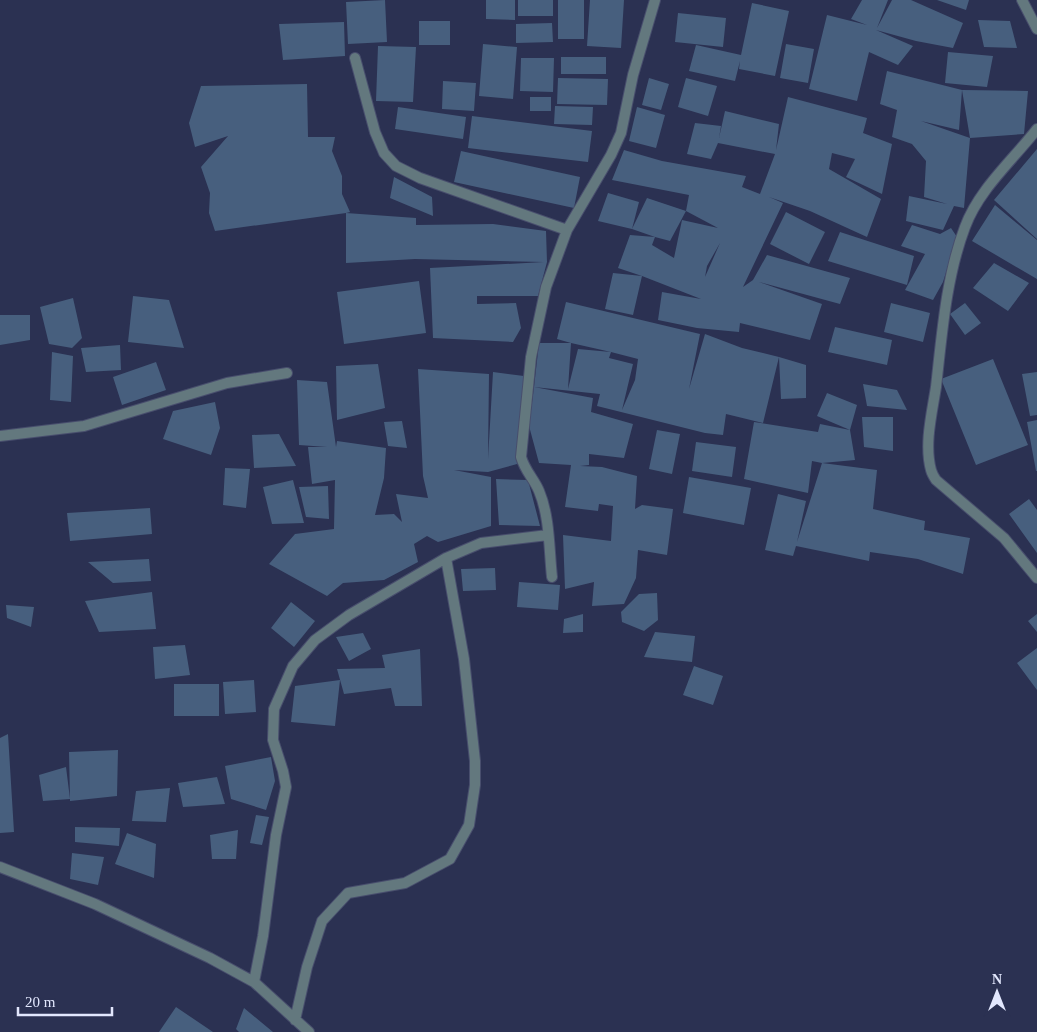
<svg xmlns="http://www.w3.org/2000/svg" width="1037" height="1032" font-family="'Times New Roman',serif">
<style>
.building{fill:#475f7e;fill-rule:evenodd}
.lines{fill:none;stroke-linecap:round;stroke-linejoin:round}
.minor-casing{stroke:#484e6d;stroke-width:12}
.minor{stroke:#63787e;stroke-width:10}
</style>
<rect width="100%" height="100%" fill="#2b3152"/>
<path class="building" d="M385 0 387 42 348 44 346 2Z
M486 0H515V20L486 19Z
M518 0H553V16H518Z
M558 0H584V39H558Z
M590 0H624L621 48 587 46Z
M862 0H888L877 28 892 0H911L963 23 953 48 916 41 876 30 913 46 898 65 869 52 857 101 809 89 827 15 867 25 851 19Z
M937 0H969L966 10Z
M752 3 789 11 775 76 739 69 740 61 735 81 689 71 696 45 741 55Z
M678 13 726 18 723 47 675 42Z
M978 20 1010 21 1017 48 984 47Z
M419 21H450V45H419Z
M344 22 345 56 283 60 279 24Z
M552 23 553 42 516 43V24Z
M483 44 517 47 513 99 479 96Z
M786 44 814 49 808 83 780 78Z
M378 46 416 47 413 102 376 101Z
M948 52 993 56 987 87 945 83Z
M561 57H606V74H561Z
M521 58H554L553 92 520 91Z
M887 71 962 90 959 130 921 121 970 138 964 208 954 206 943 230 906 221 909 196 947 204 924 197 926 161 912 144 892 137 897 110 880 104Z
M558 78 608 79 607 105 557 104Z
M649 78 669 84 661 110 642 105Z
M686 78 717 86 708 116 678 107Z
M443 81 476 83 474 111 442 109Z
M307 84 308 137H335L332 151 342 176V194L350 212 346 213 416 218V225L493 224 546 231 547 262 538 296H477V304L516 303 521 328 513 342 433 338 430 268 544 262 415 259 346 263V213L215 231 209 213 210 193 201 167 228 136 195 147 189 123 201 86Z
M962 90 1028 91 1024 134 970 138Z
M530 97H551V111H530Z
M788 97 867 118 863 133 892 144 882 194 846 177 855 159 832 153 829 169 881 199 867 237 810 211 769 197 783 203 743 287 753 280 767 255 850 278 840 304 759 282 822 304 810 340 740 323 739 332 697 328 658 320 662 292 701 299 642 276 633 315 605 309 613 273 642 276 618 268 630 235 655 237 632 229 647 198 686 211 670 241 655 237 652 245 674 258 682 220 718 228 686 211 689 195 612 180 624 150 662 161 746 176 742 187 760 194 775 154 718 143 711 159 687 154 695 123 721 126 719 138 725 111 779 124 776 150ZM720 243 705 277 707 266Z
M555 106 593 107 592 125 554 124Z
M398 107 466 117 463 139 395 129Z
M637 107 665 115 656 148 629 141Z
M472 116 592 131 588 162 468 148Z
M1037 149V239L994 200Z
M461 151 580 177 574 208 454 182Z
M394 177 432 197 433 216 390 198Z
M608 193 639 202 632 229 598 221Z
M995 205 1037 240V279L972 241Z
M786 212 825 232 809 264 770 244Z
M912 225 940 234 951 228 957 237 943 282 933 300 905 290 925 254 901 246Z
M840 232 914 256 907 285 828 261Z
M994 263 1029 283 1008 311 973 288Z
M419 281 426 333 344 344 337 292Z
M133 296 169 300 184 348 128 342Z
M73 298 82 338 72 348 49 344 40 307Z
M566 302 700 334 689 389 705 334 742 348 779 357 763 423 726 414 723 435 705 433 597 406 600 394 534 387 539 343H571L568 389 578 349 611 352 609 358 633 364 622 410 635 380 638 359 611 352 571 343 557 339Z
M891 303 930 313 923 342 884 332Z
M965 303 981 323 965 335 950 314Z
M0 315H30V340L0 345Z
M835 327 892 340 887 365 828 352Z
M120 345 121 370 86 372 81 348Z
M52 352 73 356 71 402 50 400Z
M779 357 806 365V398L781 399Z
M993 359 1028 445 976 465 941 379Z
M156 362 166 390 122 405 113 377Z
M378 364 385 408 337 420 336 366Z
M418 369 489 374 488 459 493 372 524 376 517 464 488 472 454 470 491 477V526L438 542 427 536 414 544 418 562 384 580 343 583 327 596 269 564 295 534 334 529 335 480 312 484 308 447H327L299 445 297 380 327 382 336 447 337 441 386 448 384 478 375 515 394 514 402 522 396 494 428 498 423 476Z
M1037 372V415L1030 416 1022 374Z
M863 384 897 390 907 410 867 406Z
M534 387 593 398 591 412 633 424 624 458 589 454V465L580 466 602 467 637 476 635 509 642 505 673 509 667 555 638 550 636 578 624 604 592 606 594 582 565 589 563 535 611 541 613 506 599 504 598 511 565 507 571 465 539 463 529 426Z
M827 393 857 405 850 430 855 460 822 463 877 470 873 509 925 521 924 530 970 538 963 574 918 559 870 552 869 561 796 546 793 556 765 550 778 494 806 501 797 542 822 463 812 461 808 493 744 479 754 422 818 432 820 424 850 430 817 416Z
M215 402 220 428 211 455 163 439 173 411Z
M862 417H893V451L864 447Z
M1037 420V471H1036L1027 422Z
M402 421 407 448 388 446 384 422Z
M657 430 680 434 672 474 649 469Z
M279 434 296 466 254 468 252 435Z
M696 442 736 447 732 477 692 471Z
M225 468 250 469 246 508 223 505Z
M689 477 751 488 744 525 683 513Z
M496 479 528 480 540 526 499 525Z
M293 480 304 523 272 524 263 487Z
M328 486 329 519 306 517 299 487Z
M1029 499 1037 510V553L1009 514Z
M150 508 152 534 70 541 67 513Z
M149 559 151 581 113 583 88 562Z
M495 568 496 590 463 591 461 569Z
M519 582 560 585 558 610 517 607Z
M152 592 156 629 99 632 85 601Z
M657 593 658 620 644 631 622 622 621 612 639 594Z
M291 602 315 621 294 647 271 628Z
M6 605 34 607 31 627 7 618Z
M583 614V632L563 633 564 619Z
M1037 614V632L1028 621Z
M655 632 695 636 692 662 644 657Z
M363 633 371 649 349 661 336 637Z
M185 645 190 675 155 679 153 647Z
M1037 648V690L1017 663Z
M420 649 422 706H395L391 688 344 694 337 669 385 668 382 655Z
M694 666 723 676 713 705 683 695Z
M254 680 256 712 225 714 223 682Z
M340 680 335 726 291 722 295 686Z
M174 684H219V716H174Z
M8 734 14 832 0 833V738Z
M118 750 117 796 70 801V799L43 801 39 775 66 767 70 799 69 752Z
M271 757 275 781 266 810 231 799 225 766Z
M217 777 225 804 183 807 178 783Z
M170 788 166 822 132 821 136 791Z
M256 815 269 817 262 845 250 843Z
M75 827 120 828 119 846 75 842Z
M238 830 236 859H212L210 835Z
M127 833 156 844 154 878 115 864Z
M72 853 104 857 98 885 70 879Z
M176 1007 213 1032H159Z
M244 1008 273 1032H239L236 1029Z"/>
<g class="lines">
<defs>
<path id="minor" d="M1022 0 1037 29
M355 58 375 132 384 153 396 166 420 178 567 230
M1037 129C1013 160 979 189 965 227 946 277 942 334 936 387 932 413 924 444 931 470 932 474 934 477 936 480L1004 538 1037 578
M0 436 84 426 227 383 287 373
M552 577C549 550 550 517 539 491 534 479 525 471 521 457L531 357 546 287 567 230 611 155 621 133 633 75 655 0
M0 867 95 904 210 958 254 982 309 1032
M254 982 263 936 276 835 286 787 283 771 273 740 274 709 293 666 315 640 349 615 446 558 481 543 548 535
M295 1020 307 967 322 921 348 893 405 883 450 859 469 825 475 785V761L464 659 446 558"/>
</defs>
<use href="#minor" class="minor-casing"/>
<use href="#minor" class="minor"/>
</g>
<g transform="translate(997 992)" stroke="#2b3152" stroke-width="4" paint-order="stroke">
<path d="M0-4L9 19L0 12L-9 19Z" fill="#e2e7fd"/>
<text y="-8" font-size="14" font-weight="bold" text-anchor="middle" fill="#e2e7fd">N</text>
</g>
<path d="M18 1007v8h94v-8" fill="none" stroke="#e2e7fd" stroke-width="2.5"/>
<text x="25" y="1007" font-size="15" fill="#e2e7fd" stroke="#2b3152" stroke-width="4" paint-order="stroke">20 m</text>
</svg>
